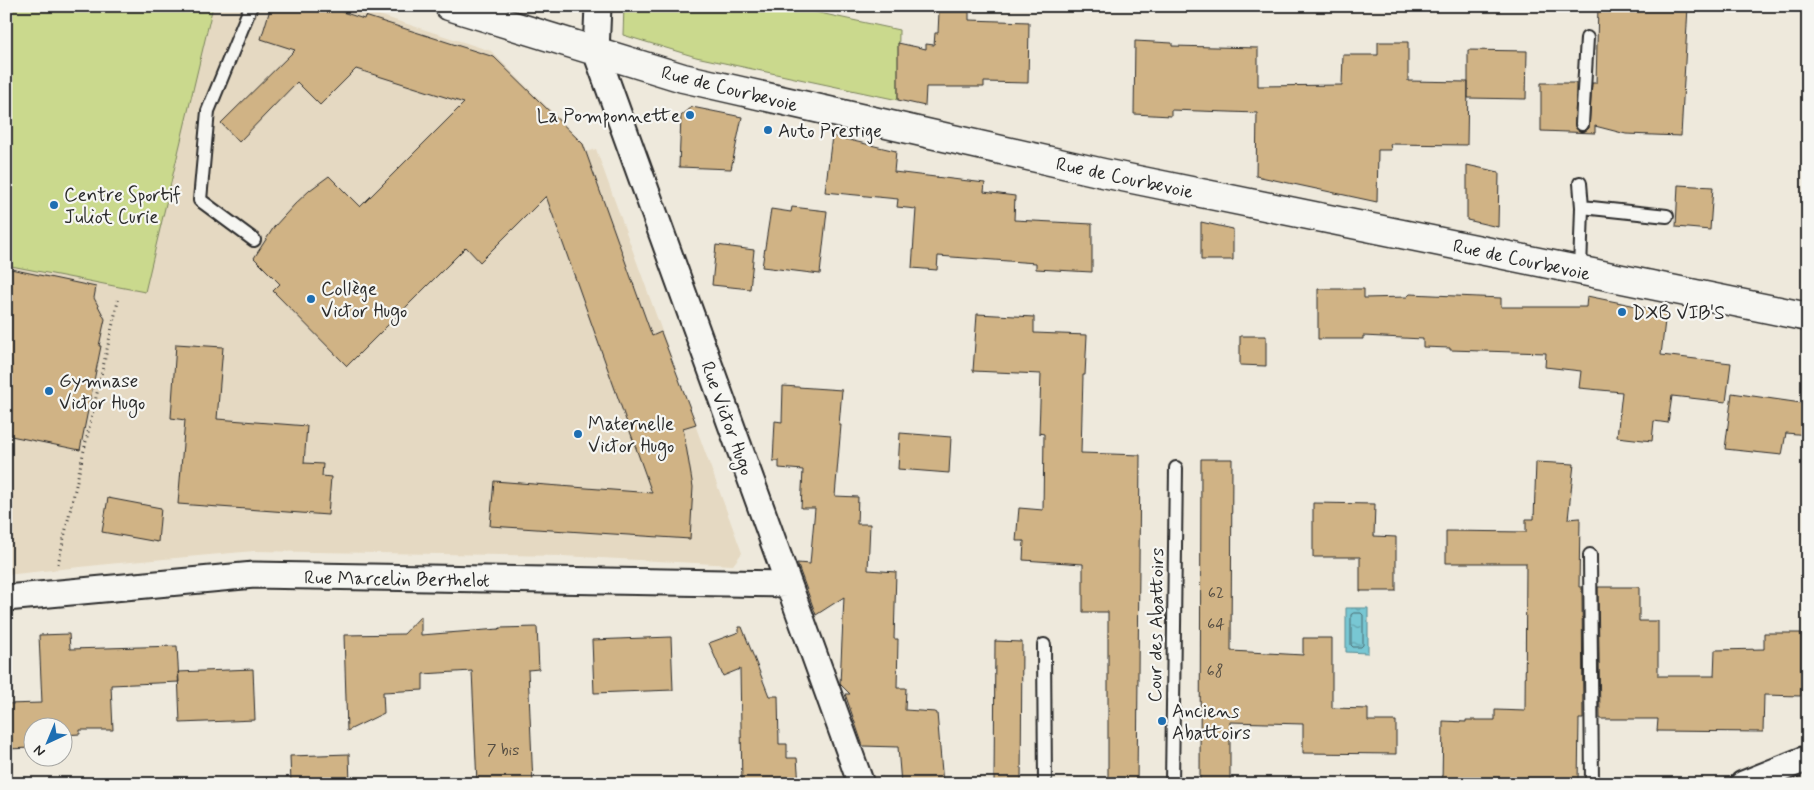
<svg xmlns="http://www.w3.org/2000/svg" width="1814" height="790" font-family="Mynerve,sans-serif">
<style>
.built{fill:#e5d9c2}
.pitch{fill:#cad98d;stroke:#7a825c}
.water{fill:url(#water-ripples);stroke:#598990}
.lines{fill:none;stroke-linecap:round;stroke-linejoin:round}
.shore{stroke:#4a696e;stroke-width:1}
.building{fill:#d0b385;stroke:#2b2b2b}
.service-casing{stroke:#2b2b2b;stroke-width:16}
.minor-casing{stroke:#2b2b2b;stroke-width:29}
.tertiary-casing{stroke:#2b2b2b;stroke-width:31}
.path{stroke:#2b2b2b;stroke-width:3;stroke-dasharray:1 4;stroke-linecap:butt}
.service{stroke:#f6f6f2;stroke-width:12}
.minor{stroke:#f6f6f2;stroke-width:25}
.tertiary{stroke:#f6f6f2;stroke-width:28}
.poi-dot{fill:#1f6fb2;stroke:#f6f6f2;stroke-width:2}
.labels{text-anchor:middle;stroke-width:4.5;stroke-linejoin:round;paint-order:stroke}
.number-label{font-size:16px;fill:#544d42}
.street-label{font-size:19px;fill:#2b2b2b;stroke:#f6f6f2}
.poi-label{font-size:19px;fill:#2b2b2b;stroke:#f6f6f2;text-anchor:start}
</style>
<defs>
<pattern id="water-ripples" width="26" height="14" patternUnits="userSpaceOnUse" patternTransform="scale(1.25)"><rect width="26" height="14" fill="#78c7d3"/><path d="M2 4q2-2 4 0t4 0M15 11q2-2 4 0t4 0" fill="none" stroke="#63a2ab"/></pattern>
</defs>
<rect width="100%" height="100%" fill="#eee9dc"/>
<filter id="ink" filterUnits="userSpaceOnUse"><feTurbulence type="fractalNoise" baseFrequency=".02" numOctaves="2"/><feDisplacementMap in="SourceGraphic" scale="10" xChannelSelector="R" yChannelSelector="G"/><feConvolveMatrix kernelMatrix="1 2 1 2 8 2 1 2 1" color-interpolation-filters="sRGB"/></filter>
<g filter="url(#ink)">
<path class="built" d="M6 6H351L491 51 585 145 586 152 596 149 672 359 667 360 685 397 742 553 733 565 563 556 254 551 108 564 6 575Z"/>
<path class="pitch" d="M6 6H213L145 292 6 265Z
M624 6H787L899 30 898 100 696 57 623 35Z"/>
<path class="water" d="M1346 608H1368V653L1346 652Z"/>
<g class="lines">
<path class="shore" d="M1354 613H1361L1363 615V645L1361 647H1353L1351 645V615Z"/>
</g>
<path class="building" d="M271 6H324L364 19 365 16 494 57 583 144 652 336 661 332 696 424 683 428 693 487 690 539 490 526 494 481 652 493 546 196 480 262 466 247 347 366 273 291 280 284 254 258 274 227 295 204 310 190 329 176 360 207 464 103 356 69 320 105 297 82 239 142 221 123 295 50 261 39Z
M1598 6H1688L1681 136 1626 134 1595 126V133L1541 131V83H1576L1575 127 1581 132 1585 131 1589 128 1592 83H1596Z
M939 12H969V20L1029 22 1028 83 984 82V87H926L925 106 898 100V43L926 49V44L934 45 935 33H938Z
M1135 41 1172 43V46L1258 48V86L1342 85 1343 55H1378V42H1408V81L1468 82 1467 145 1390 144 1391 150H1378L1377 202 1256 176 1257 113 1171 110V116L1134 114Z
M1468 50 1527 51 1526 99 1468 98Z
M692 107 742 117 731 169 679 167 681 116Z
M832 136 896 151 894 172 985 183 984 192 1015 196 1014 220 1092 224V272L1036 269V263L938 256 937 270 912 268 916 209 897 207 898 199 825 192Z
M1467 165 1499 172 1498 227 1467 220Z
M1678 185 1713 187 1710 230 1676 227Z
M792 207 827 211 820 274 762 267 771 209 791 212Z
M1201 222 1233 229V260H1201Z
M716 245 754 250 750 289 712 285Z
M6 268 96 287 94 298 105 319 99 346H101L80 450 6 435Z
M1318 289H1364V298L1407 297 1410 294 1501 298V307H1586L1587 296 1666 312 1661 355 1731 363 1726 402 1672 396 1668 423 1654 421 1652 441 1617 437 1622 392 1579 388 1581 371 1545 367 1546 353 1450 350V348L1423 347V339L1363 336V339H1318Z
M977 314 1034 317V333L1087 335 1085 375H1083L1081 453 1140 455 1137 784H1108V612H1083V564L1023 560 1024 541H1016L1019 508 1043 510 1044 434 1039 433 1041 374 973 371Z
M1240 336H1266V366L1240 365Z
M176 344 223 347 217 419 307 426 304 463 323 464 322 476 331 477 328 515 178 504 185 420 171 418Z
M783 386 842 390 839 425H841L835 496 858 497 857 524H870L868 570 896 572 894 639H898L897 688H906L905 710 935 712 937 713 943 784H901L898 747 863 746 845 694H850L840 684 844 597 816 615 797 563 810 564 815 508H801L803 470 779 468V461H773L775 421 782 422Z
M1732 393 1808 404V435L1786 433 1782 455 1725 449Z
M900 433 951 437 949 473 898 469Z
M1201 459H1232L1231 651 1303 655V638H1332V708L1368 709V721H1396V754L1303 753V724L1230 722V784H1200Z
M1536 462 1574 464 1568 519 1580 518 1579 587H1582L1583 719H1579L1578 784H1442L1443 721 1466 722V720H1495V710L1525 711 1526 563H1446V531L1526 532V519H1534Z
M108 498 161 508 158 542 102 532Z
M1313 503 1375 504 1374 536 1396 537V591H1360V557H1313Z
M1598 587H1639V621H1658V676H1714L1715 650 1764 649V633H1801V696L1764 695 1763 732 1657 731 1658 719H1600Z
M421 616V635L499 629 500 628 537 627 539 669 528 670 533 784H477L472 671 423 674V690L383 692 384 713 347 731 344 635 404 634Z
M739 627H742L769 696H778L779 744H787V758H797L799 784H742L740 669 723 676 709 643 739 632Z
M69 634 70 649 177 646 179 682 111 685 113 730H80V734L62 735V728H32V748L7 749 6 704 42 703 39 635Z
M671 637 673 690 594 693 592 640Z
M995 641 1022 642 1021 784H994Z
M253 669 255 720 180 723 178 672Z
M349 754 350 784H291L290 756Z"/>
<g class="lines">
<defs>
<path id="service" d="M251 6 208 111 200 200 254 240
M1582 124 1587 38
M1580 183 1582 207 1580 271
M1582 207 1667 216
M1590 555 1592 784
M1044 645 1045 784
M1172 784 1176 468"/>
<path id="minor" d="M598 6 596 52 861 784
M6 598 254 575 788 584
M1743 784 1808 758"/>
<path id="tertiary" d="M449 6 683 78 1103 173 1808 317"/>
</defs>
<use href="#service" class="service-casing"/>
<use href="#minor" class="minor-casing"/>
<use href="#tertiary" class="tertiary-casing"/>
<path class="path" d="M58 564 119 297"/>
<use href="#service" class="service"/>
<use href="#minor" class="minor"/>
<use href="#tertiary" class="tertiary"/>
</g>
</g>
<g class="poi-dot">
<circle cx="690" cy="115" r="5"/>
<circle cx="768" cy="130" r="5"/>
<circle cx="54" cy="205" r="5"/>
<circle cx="311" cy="299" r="5"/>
<circle cx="1622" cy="312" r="5"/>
<circle cx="49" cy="391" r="5"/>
<circle cx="578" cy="434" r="5"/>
<circle cx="1162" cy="721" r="5"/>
</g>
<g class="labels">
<g class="number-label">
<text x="1216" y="598">62</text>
<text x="1216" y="629">64</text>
<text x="1215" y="676">68</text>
<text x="503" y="755">7 bis</text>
</g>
<g class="street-label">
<text transform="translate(730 88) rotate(14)" y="7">Rue de Courbevoie</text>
<text transform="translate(1125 177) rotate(12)" y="7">Rue de Courbevoie</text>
<text transform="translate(1522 259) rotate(12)" y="7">Rue de Courbevoie</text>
<text transform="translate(728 418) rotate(70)" y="7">Rue Victor Hugo</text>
<text transform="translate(397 578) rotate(1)" y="7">Rue Marcelin Berthelot</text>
<text transform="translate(1155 625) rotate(-89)" y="7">Cour des Abattoirs</text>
</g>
<g class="poi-label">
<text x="680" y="122" text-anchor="end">La Pomponnette</text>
<text x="778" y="137">Auto Prestige</text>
<text x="64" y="201">Centre Sportif<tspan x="64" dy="22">Juliot Curie</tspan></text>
<text x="321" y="295">Collège<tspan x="321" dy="22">Victor Hugo</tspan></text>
<text x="1632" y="319">DXB VIB'S</text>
<text x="59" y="387">Gymnase<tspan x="59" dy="22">Victor Hugo</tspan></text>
<text x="588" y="430">Maternelle<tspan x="588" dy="22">Victor Hugo</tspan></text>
<text x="1172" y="717">Anciens<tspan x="1172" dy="22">Abattoirs</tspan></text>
</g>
</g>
<rect width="1814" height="790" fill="none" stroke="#f6f6f2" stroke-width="25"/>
<rect x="12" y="12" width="1789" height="765" fill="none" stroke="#2b2b2b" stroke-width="2" filter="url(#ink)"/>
<g transform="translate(48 742) rotate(224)"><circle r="24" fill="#f6f6f2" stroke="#a5a5a2"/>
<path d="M0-4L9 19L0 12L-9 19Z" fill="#1f6fb2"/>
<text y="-8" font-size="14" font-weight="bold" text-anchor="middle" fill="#2b2b2b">N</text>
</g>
</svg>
